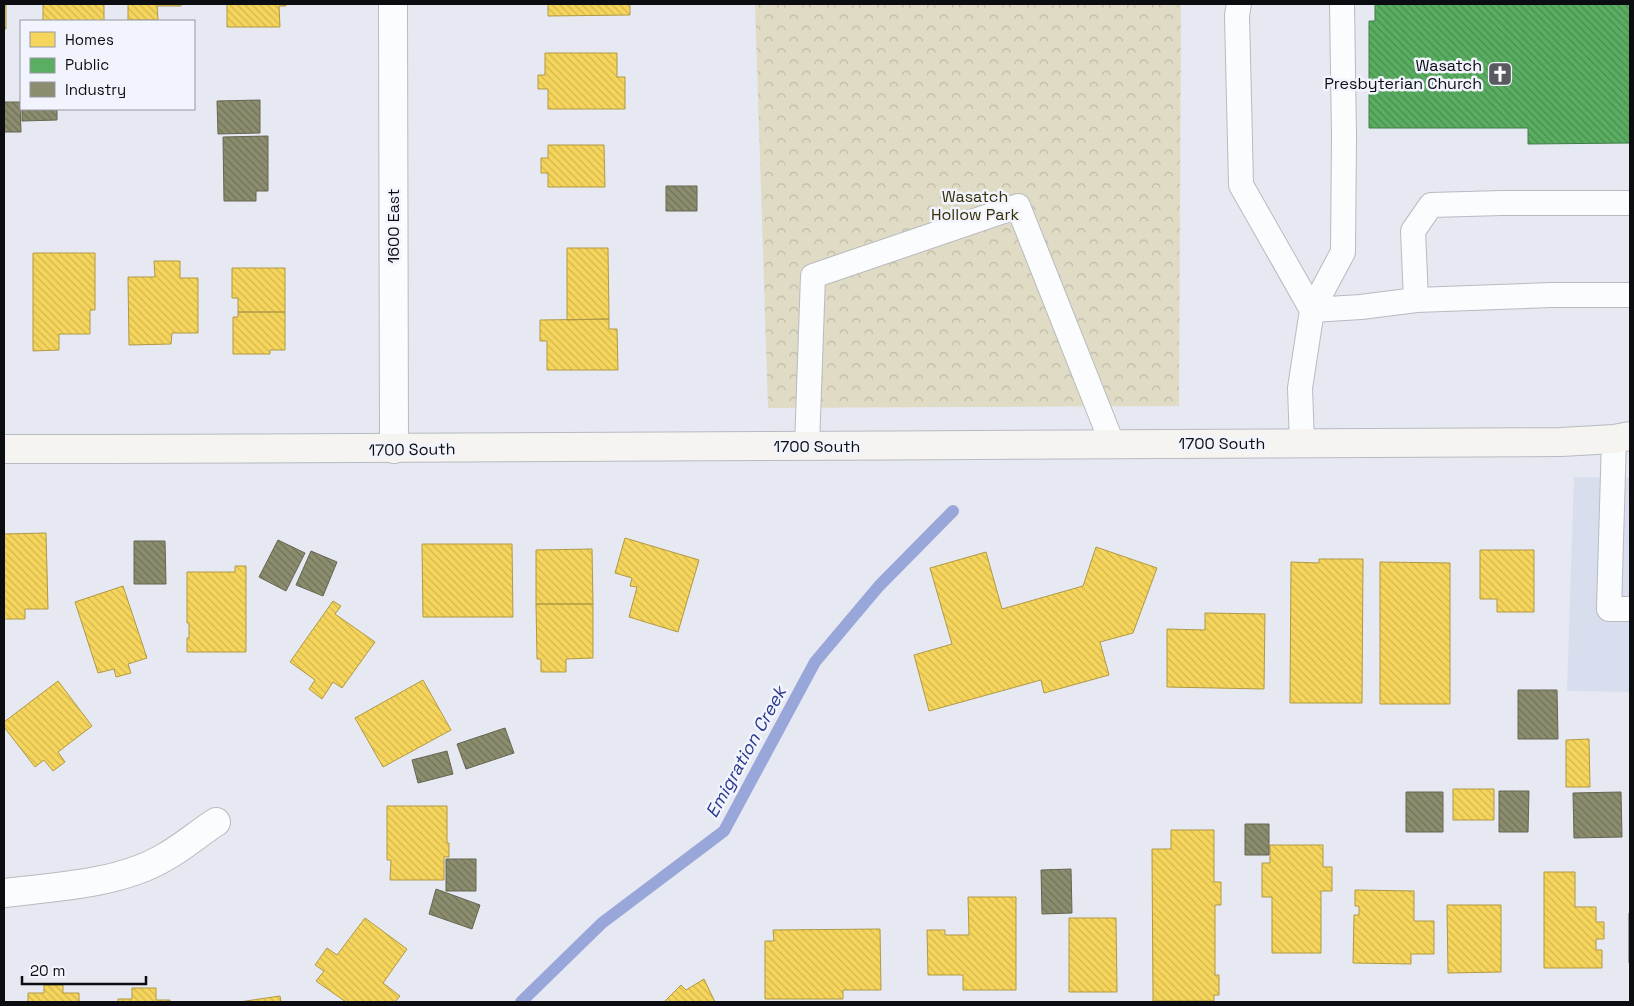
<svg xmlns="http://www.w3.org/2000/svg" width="1634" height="1006" font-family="'Space Grotesk',sans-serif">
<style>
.built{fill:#d9deee}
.park{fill:url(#park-crowns)}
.homes{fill:url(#homes-back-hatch);stroke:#b09946}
.public{fill:url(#public-back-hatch);stroke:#427e49}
.industry{fill:url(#industry-back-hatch);stroke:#656652}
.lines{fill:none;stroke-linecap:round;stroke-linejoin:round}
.stream{stroke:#99a6da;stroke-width:12}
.lane-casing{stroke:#b8bac1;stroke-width:26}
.street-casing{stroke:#b8bac1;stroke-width:30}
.secondary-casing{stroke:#b8bac1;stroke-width:30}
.lane{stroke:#fbfcfd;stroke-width:24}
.street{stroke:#fbfcfd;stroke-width:28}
.secondary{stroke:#f5f4f1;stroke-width:28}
.labels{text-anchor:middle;stroke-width:5;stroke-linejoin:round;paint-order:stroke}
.poi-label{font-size:16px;fill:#0b0d11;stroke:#f1f4fd;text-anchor:end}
.park-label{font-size:16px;fill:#362e07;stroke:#f1f4fd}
.street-label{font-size:16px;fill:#0b0d11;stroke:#f1f4fd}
.water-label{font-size:18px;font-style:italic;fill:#2c398c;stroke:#f1f4fd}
</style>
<defs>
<pattern id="park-crowns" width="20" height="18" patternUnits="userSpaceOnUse" patternTransform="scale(1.25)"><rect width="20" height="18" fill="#e0dbc4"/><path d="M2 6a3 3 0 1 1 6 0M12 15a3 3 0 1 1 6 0" fill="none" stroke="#bfbba7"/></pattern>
<pattern id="homes-back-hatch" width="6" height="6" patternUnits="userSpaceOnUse" patternTransform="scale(1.25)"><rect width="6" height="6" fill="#f6d55c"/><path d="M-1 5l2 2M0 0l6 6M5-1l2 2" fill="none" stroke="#d2b64f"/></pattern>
<pattern id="public-back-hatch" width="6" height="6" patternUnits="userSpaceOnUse" patternTransform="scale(1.25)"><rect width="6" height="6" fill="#5aae61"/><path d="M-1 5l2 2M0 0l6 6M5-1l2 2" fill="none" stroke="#498c4f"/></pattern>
<pattern id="industry-back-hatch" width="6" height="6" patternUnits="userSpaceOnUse" patternTransform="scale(1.25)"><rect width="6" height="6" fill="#8c8c6e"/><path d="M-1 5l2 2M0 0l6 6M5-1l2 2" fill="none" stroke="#717159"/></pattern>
</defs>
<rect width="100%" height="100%" fill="#e7e9f2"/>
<path class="built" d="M1574 477 1630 478V692L1567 691Z"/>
<path class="park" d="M755 4H1181L1179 406 768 408Z"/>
<path class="homes" d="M4 4H6V29H4Z
M43 4H104V21H43Z
M128 4H181V6H157L158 20H128Z
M227 4H286V6H279L280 27H227Z
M548 4H630V15L548 16Z
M545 53H617V77H625V109H548V89H538V75H545Z
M548 145H604L605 187H548V173H541V158H548Z
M567 248H608L609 319 567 320Z
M33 253H95V310H90V334H59V350L33 351Z
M154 261H180V278H198V333H172L171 344 129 345 128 277H155Z
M232 268H285V312H238V298H232Z
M238 312H285V350H270V354H233V317H238Z
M609 319V329H617L618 370H547V341H540V320Z
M46 533 48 609H25V619H4V534Z
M625 538 699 560 678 632 629 617 637 587 630 586 632 578 615 573Z
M422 544H512L513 617H423Z
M1096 547 1157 568 1133 633 1100 642 1109 675 1044 693 1041 680 929 711 914 655 952 644 930 568 986 552 1002 609 1083 586Z
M592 549 593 604H536V550Z
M1480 550H1534V612H1497V599H1480Z
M1319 559H1363L1362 703H1290L1291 562 1319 563Z
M1380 562 1450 563V704H1380Z
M235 566H246V652H187V638H189V623H187V572H235Z
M123 586 147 658 128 664 131 673 116 677 114 669 98 673 75 602Z
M333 601 341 606 335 614 375 642 342 688 333 682 322 699 309 689 315 680 290 662Z
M536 604H593V658L566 659V672H541V659H537Z
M1205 613 1265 614 1264 689 1167 687V629L1205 630Z
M423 680 451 730 383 767 355 718Z
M58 681 92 726 58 752 65 762 53 771 44 760 35 767 4 727V722Z
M1589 739 1590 787H1566V740Z
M1453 789H1494V820H1453Z
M387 806H447V843H449V857H444V880H390L391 860H387Z
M1171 830H1214V882H1221V905H1215V975H1219V995H1214V1001H1153L1152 849H1171Z
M1270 845H1323V867H1332V891H1321V953H1272V897H1262V863H1270Z
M1544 872H1575V907H1596V922H1604V939H1596V950H1602V968H1544Z
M1355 890 1414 891V921H1434V954H1411V964L1353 963 1354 915H1359V906H1355Z
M968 897H1016V990H963V975H928L927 930H945V935H969Z
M1447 905H1501V972L1448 973Z
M365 918 407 949 383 983 400 996 395 1002H346L316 981 324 971 315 965 327 948 337 955Z
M1069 918H1116L1117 992H1069Z
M880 929 881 990H843V999H765V941H774L773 930Z
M704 979 715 1002H664L681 985 686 990Z
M44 985H63V993H79V1002H28V993H44Z
M132 988H156V1000H170V1002H118V999H132Z
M280 996 281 1002H239Z"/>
<path class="public" d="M1375 4H1630V143L1528 144V128H1369V21H1375Z"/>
<path class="industry" d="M260 100V133L218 134 217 101Z
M4 102H20L21 132H4Z
M22 109H57V120L22 121Z
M268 136V191H256V201H224L223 137Z
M666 186H697V211H666Z
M278 540 305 553 286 591 259 577Z
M134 541H165L166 584H134Z
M311 551 337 562 323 596 296 585Z
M1518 690H1557L1558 739H1518Z
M505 728 514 753 466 769 457 744Z
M447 751 453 774 418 783 412 760Z
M1499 791H1529L1528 832H1499Z
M1406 792H1443V832H1406Z
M1621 792 1622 837 1574 838 1573 793Z
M1245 824H1269V855H1245Z
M446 859H476V891H446Z
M1071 869 1072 913 1042 914 1041 870Z
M436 889 480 905 472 929 429 914Z
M1629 913H1630V963H1629Z"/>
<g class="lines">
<path class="stream" d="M521 1002 602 923 724 831 815 662 879 586 953 511"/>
<defs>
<path id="lane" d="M1239 4 1237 15 1241 185 1312 310
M1416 300 1413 231 1431 205 1502 203H1630
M1312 310 1361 307 1416 300 1551 295H1630
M1614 439 1609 609H1630
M1302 443 1300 388 1312 310 1343 252 1344 136 1342 4
M807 446 813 276 1018 206 1112 443"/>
<path id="street" d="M393 4 394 449
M4 893C55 887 120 884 165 857 183 847 199 833 216 822"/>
<path id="secondary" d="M4 449C523 450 1042 443 1561 442L1614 439 1630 436"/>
</defs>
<use href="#lane" class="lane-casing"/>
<use href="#street" class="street-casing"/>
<use href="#secondary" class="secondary-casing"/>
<use href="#lane" class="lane"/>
<use href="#street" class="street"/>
<use href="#secondary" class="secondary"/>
</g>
<defs>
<symbol id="church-square" viewBox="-11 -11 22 22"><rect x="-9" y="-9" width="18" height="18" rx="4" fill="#585a60" stroke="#f1f4fd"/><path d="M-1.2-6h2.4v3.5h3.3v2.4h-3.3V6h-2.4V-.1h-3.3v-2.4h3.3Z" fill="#fff"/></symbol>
</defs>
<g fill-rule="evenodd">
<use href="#church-square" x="1486" y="60" width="28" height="28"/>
</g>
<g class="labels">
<g class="poi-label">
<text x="1482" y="71">Wasatch<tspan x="1482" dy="18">Presbyterian Church</tspan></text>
</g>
<g class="park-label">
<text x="975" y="202">Wasatch<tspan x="975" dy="18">Hollow Park</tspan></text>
</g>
<g class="street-label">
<text transform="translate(393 226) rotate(-90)" y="6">1600 East</text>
<text x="1222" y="449">1700 South</text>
<text x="817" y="452">1700 South</text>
<text transform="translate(412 449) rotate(-1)" y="6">1700 South</text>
</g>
<g class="water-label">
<text transform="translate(746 752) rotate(-61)" y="6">Emigration Creek</text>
</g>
</g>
<rect width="1634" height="1006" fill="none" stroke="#0b0d11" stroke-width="10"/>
<rect x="20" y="20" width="175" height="90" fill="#f1f4fd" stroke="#95989f"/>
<rect x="30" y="32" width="25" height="15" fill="#f6d55c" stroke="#95989f"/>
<text x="65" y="45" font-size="15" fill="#0b0d11">Homes</text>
<rect x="30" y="58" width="25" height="15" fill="#5aae61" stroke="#95989f"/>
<text x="65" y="70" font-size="15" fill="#0b0d11">Public</text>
<rect x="30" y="82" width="25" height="15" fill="#8c8c6e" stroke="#95989f"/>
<text x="65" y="95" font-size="15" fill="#0b0d11">Industry</text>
<path d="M22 976v8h124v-8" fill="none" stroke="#0b0d11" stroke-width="2.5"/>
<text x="30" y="976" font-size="15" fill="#0b0d11" stroke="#f1f4fd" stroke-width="4" paint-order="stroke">20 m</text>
</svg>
